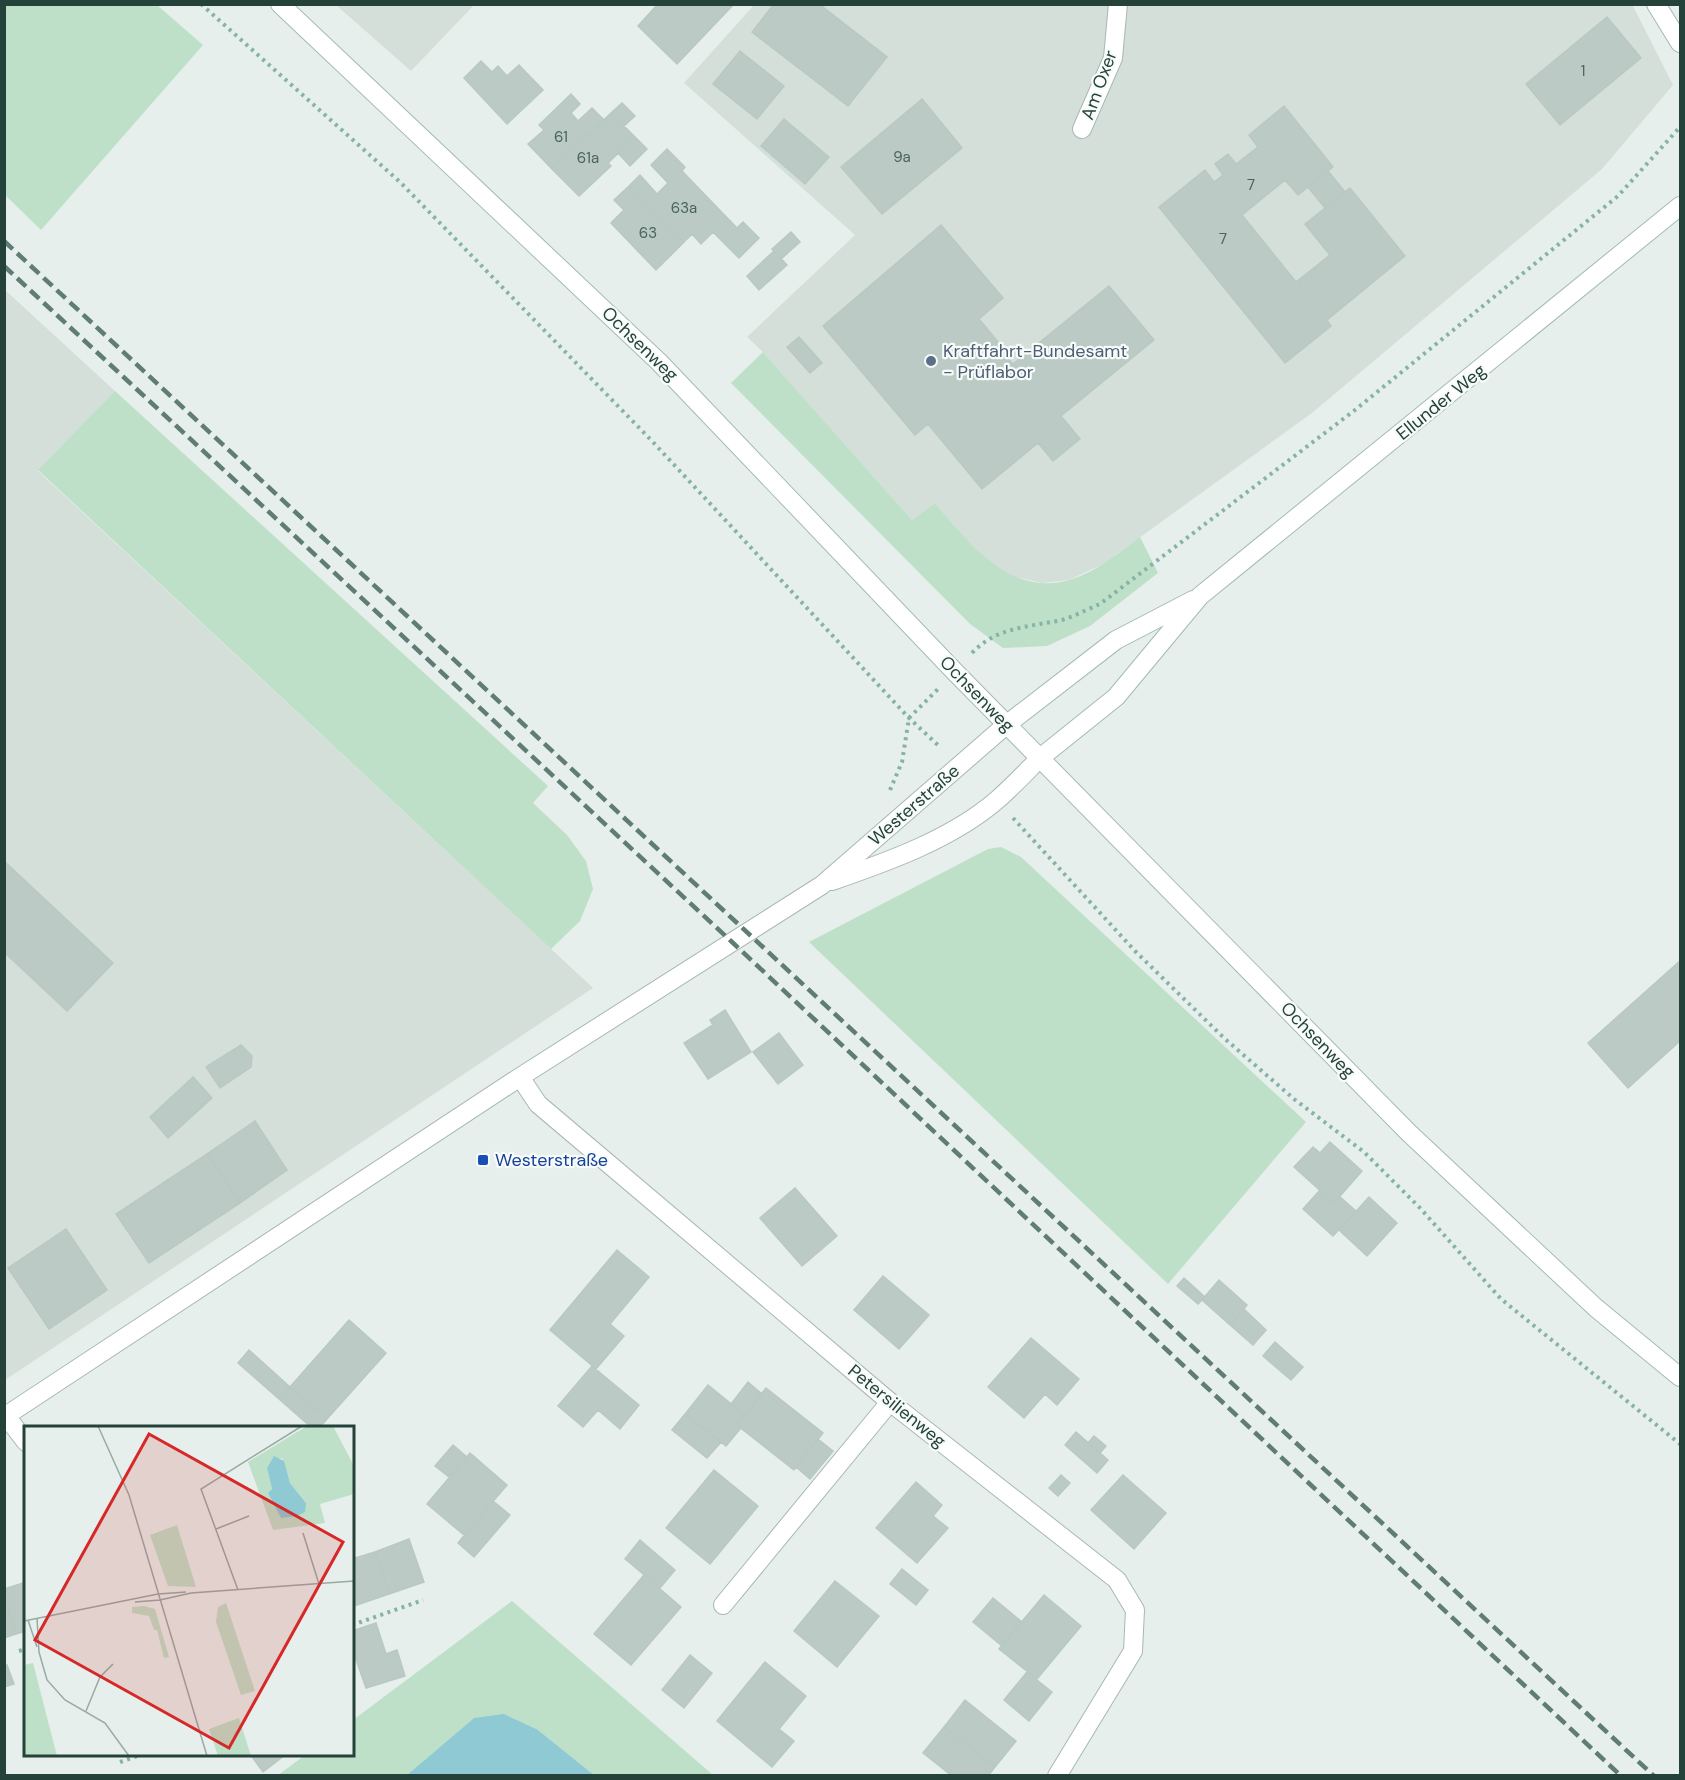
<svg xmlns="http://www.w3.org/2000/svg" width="1685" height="1780" font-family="'DM Sans',sans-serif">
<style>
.built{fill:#d4dfda}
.green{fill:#bfe0c8}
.water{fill:#8ec9d4}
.building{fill:#bbcac4;stroke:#b8c9c2;stroke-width:1.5}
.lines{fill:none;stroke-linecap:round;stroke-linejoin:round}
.street-casing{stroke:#a8b8b2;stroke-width:20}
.secondary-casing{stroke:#a4bbb3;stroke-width:20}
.path{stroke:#86b3a5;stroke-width:4;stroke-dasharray:3 4.5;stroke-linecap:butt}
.street{stroke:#fff;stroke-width:18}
.secondary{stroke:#fff;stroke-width:18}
.rail{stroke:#5f7d75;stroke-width:4.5;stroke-dasharray:12 6;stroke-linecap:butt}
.service-dot{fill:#5c6f8a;stroke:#f7fbf9;stroke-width:2}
.transit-dot{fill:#1a4fb4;stroke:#f7fbf9;stroke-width:2}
.labels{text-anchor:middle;stroke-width:4.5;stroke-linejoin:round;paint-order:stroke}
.number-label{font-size:15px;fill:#4a645c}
.street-label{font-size:18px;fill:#24423a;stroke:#f7fbf9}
.service-label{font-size:18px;fill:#4e5e75;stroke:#f7fbf9;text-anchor:start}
.transit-label{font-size:18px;fill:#164399;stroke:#f7fbf9;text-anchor:start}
.inset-road{fill:none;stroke:#98aaa4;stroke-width:1.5}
.view{fill:#d62828;fill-opacity:0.15;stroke:#d62828;stroke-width:3}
.inset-edge{fill:none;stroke:#24423a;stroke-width:3}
</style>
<rect width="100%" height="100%" fill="#e6efeb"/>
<path class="built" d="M1632 4 1673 85 1602 169 1312 413 1103 564 1069 580 1042 583 1016 577 996 567 975 551 935 503 912 520 763 352 747 337 855 235 684 83 754 5Z
M336 5H474L411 71Z
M4 289 115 391 38 471 593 988 5 1380Z"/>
<path class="green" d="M4 5H157L203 45 41 230 5 195Z
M763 352 912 520 935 503C968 542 1009 597 1069 580 1095 573 1118 553 1140 537L1158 573 1090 626 1047 646 1003 648 970 624 731 383Z
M115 391 548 786 533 803 567 835 586 861 593 889 580 921 551 949 38 470Z
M1001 847 1021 857 1306 1122 1168 1284 809 942 988 849Z
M512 1601 713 1775H594L538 1730 474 1718 407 1775 277 1776 305 1755 352 1754 353 1720Z"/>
<path class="water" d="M504 1714 538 1730 594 1775H407L474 1718Z"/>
<path class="building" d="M658 4H734L677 64 638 26Z
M774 4H819L887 57 848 106 752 32Z
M1607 17 1641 58 1560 125 1526 84Z
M740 51 784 86 757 119 713 84Z
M481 61 492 72 498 66 507 76 519 65 543 90 507 124 464 78Z
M571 94 580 104 571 113 578 121 592 108 604 120 552 169 528 144 544 130 539 125Z
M922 99 962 148 882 214 841 167Z
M622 103 635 116 624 126 611 113Z
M1284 106 1333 167 1298 195 1285 180 1242 215 1296 282 1330 255 1305 224 1350 188 1405 256 1327 320 1331 326 1285 363 1159 207 1205 170 1214 182 1223 175 1215 164 1228 154 1236 164 1258 147 1249 135Z
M611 113 635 137 608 163 611 166 579 196 552 169Z
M784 119 829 157 805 184 761 146Z
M635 137 647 149 630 166 618 153Z
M667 149 685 167 682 171 737 228 743 222 759 238 739 258 713 232 701 244 692 234 684 242 629 186 640 175 657 194 668 183 651 165Z
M1328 171 1345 192 1325 208 1308 187Z
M629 186 684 242 656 270 611 223 624 210 614 200Z
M941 225 1003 298 979 319 1009 355 1006 357 1013 364 1109 286 1154 340 1061 416 1080 439 1053 461 1038 443 982 489 928 424 915 435 823 326Z
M791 232 800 242 781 259 772 249Z
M774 251 787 265 759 290 747 276Z
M799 337 822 363 810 373 787 347Z
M4 861 113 963 67 1011 4 952Z
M1680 961V1041L1628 1088 1588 1043Z
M725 1010 751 1052 708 1079 684 1043 713 1025 710 1020Z
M779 1033 803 1065 778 1084 753 1052Z
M241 1045 252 1056 251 1067 220 1088 206 1067Z
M193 1077 212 1098 168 1138 150 1117Z
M255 1121 287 1170 240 1203 207 1154Z
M1330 1142 1362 1171 1334 1203 1294 1167 1313 1147 1320 1153Z
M207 1154 240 1203 149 1263 116 1214Z
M795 1188 837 1236 802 1266 760 1218Z
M1320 1190 1334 1203 1339 1196 1356 1211 1333 1236 1303 1209Z
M1369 1197 1397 1223 1367 1256 1339 1230Z
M66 1229 107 1290 49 1329 8 1268Z
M617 1250 649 1277 610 1324 624 1336 596 1369 550 1330Z
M883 1276 929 1315 899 1349 854 1310Z
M1184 1278 1205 1297 1198 1304 1177 1286Z
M1219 1280 1247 1305 1230 1325 1202 1300Z
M1244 1309 1266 1330 1253 1345 1230 1325Z
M349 1320 386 1353 327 1419 290 1387Z
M1031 1338 1079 1379 1057 1405 1045 1394 1024 1418 988 1387Z
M1275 1342 1303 1367 1291 1380 1263 1356Z
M249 1350 290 1387 279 1399 238 1363Z
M592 1366 639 1405 620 1429 598 1410 583 1427 558 1406Z
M748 1382 762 1394 745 1415 731 1404Z
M708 1385 745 1415 737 1425 741 1428 726 1446 685 1414Z
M290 1387 327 1419 319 1428H312L279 1399Z
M766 1388 823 1433 794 1470 737 1425Z
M685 1414 721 1442 707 1458 672 1430Z
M1076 1432 1108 1460 1097 1473 1065 1445Z
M1094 1436 1106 1446 1100 1453 1088 1443Z
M818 1439 833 1451 810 1479 796 1467Z
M453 1445 467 1457 449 1477 435 1466Z
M470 1453 507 1485 464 1535 427 1504Z
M714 1470 758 1506 710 1564 666 1528Z
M1061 1475 1070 1483 1058 1496 1049 1488Z
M1123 1475 1166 1513 1134 1549 1091 1510Z
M916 1482 942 1505 933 1516 948 1528 917 1563 876 1528Z
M493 1501 510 1515 474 1557 458 1543Z
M409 1539 424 1582 389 1594 375 1552Z
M640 1540 675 1570 660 1588 625 1559Z
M375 1552 389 1594 354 1606 352 1559Z
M902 1569 928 1590 916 1605 890 1584Z
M644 1575 681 1607 631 1665 594 1634Z
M835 1581 879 1616 837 1667 794 1631Z
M26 1582V1631L16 1634 4 1599V1589Z
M1044 1595 1081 1626 1037 1679 999 1649Z
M993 1598 1022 1622 1002 1646 973 1622Z
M4 1599 16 1634 4 1638Z
M376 1623 386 1654 397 1650 405 1676 366 1688 352 1648V1631Z
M690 1655 712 1673 684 1708 662 1690Z
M765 1662 806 1696 779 1729 794 1741 772 1767 717 1721Z
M4 1665H7L14 1684 4 1687Z
M1027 1672 1052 1692 1029 1721 1004 1700Z
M965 1700 1016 1741 995 1767 944 1727Z
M944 1727 995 1767 988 1776H952L923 1753Z
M250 1754H285V1755L263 1772Z"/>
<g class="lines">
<defs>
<path id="street" d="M1656 4 1680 43
M1082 129 1113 58 1118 4
M832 881C887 862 952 839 997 800 1012 787 1026 772 1040 758
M520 1077 538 1104 890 1402 1117 1580 1135 1610 1133 1651 1057 1776
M6 1416 26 1442
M4 1417 520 1077 822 885 1006 725
M723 1605 890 1402"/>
<path id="secondary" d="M280 4 659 362 955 672 1409 1133 1596 1308 1680 1377
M1006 725 1116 640 1193 600
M1040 758 1116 697 1200 596 1680 206"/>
</defs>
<use href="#street" class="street-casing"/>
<use href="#secondary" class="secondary-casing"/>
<path class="path" d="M201 4 401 183 651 440 909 718 941 748
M972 653C996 627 1029 627 1062 620 1075 616 1088 609 1100 604L1355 410 1618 196 1680 127
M890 790 902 762 909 718 938 689
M1013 818 1135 951 1224 1038 1294 1099 1364 1152 1420 1208 1501 1299 1680 1444
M352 1625 423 1600
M19 1651 26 1649
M120 1762 143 1754"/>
<use href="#street" class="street"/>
<use href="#secondary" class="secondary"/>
<path class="rail" d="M4 241 1654 1776
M4 266 732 942 1621 1776"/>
</g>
<circle class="service-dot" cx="931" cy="361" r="6"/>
<rect class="transit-dot" x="477" y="1154" width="12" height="12" rx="3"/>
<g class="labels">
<g class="number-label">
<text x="1583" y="76">1</text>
<text x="561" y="142">61</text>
<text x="902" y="162">9a</text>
<text x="588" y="163">61a</text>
<text x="1251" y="190">7</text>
<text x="684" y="213">63a</text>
<text x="648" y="238">63</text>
<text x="1223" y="244">7</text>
</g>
<g class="street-label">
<text transform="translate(1099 85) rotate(-70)" y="6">Am Oxer</text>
<text transform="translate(640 344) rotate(44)" y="6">Ochsenweg</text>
<text transform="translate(1441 402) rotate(-39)" y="6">Ellunder Weg</text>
<text transform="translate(977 694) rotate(46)" y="6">Ochsenweg</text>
<text transform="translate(914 805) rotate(-41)" y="6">Westerstraße</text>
<text transform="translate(1318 1040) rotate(46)" y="6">Ochsenweg</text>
<text transform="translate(897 1406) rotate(39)" y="6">Petersilienweg</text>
</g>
<g class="service-label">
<text x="943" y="357">Kraftfahrt-Bundesamt<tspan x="943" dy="21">- Prüflabor</tspan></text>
</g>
<g class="transit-label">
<text x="495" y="1166">Westerstraße</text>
</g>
</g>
<g transform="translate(24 1426)">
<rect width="330" height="330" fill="#e6efeb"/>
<path d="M283 0H309L330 40V68L296 78 301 97 249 104 224 36ZM258 32 266 57 282 77 245 67 248 63 243 42ZM153 99 172 161 144 160 126 109ZM202 177 231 265 217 269 192 196 194 181ZM120 180 131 183 145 231 140 232 133 204H130L125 190 108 187V181ZM9 237 33 330H0V239ZM215 292 227 330H194L185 303Z" fill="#bfe0c8" fill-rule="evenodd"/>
<path d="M250 30 260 35 266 57 282 77 281 86 273 90 257 92 244 67 248 63 243 42Z" fill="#8ec9d4"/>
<path class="inset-road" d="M74 0 105 69 183 330M192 103 225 90M279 107 295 158M214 164 177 63 278 0M134 168 162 166M136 174 167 167 330 155M111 176 136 174M13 192 15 226 23 254 41 274 81 297 105 330M4 194 13 221M0 195 134 168M62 285 76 251 89 238"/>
<path class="view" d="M125 8 319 116 205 322 11 214Z"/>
<rect width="330" height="330" class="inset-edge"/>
</g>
<rect width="1685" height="1780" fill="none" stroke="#24423a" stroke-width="12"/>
</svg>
